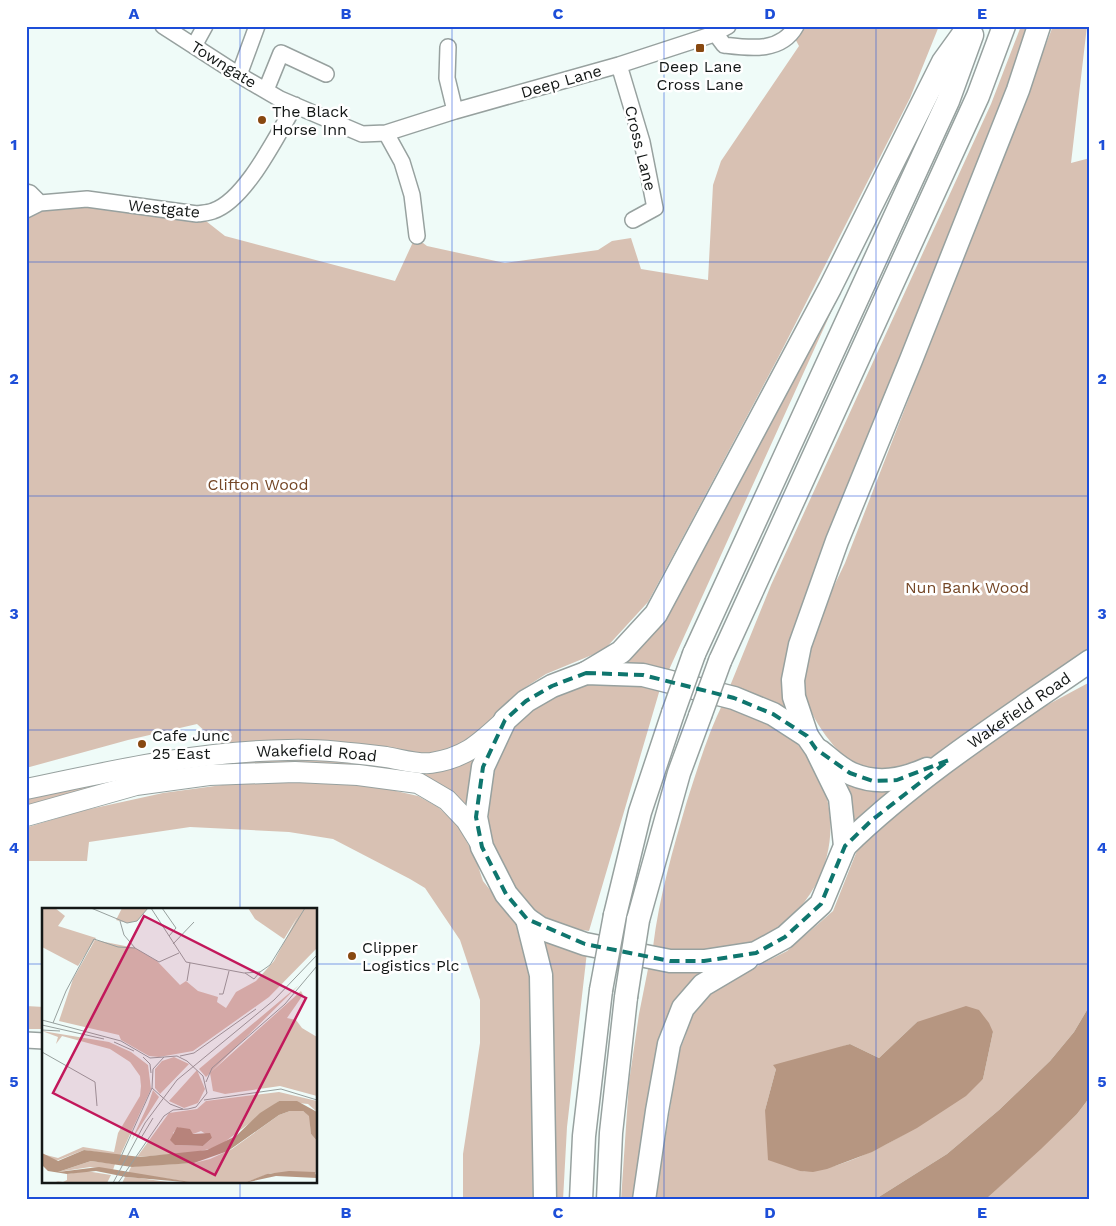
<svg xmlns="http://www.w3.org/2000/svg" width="1116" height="1226" font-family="'Work Sans',sans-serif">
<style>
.green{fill:#d8c1b3;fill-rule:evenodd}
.water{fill:#b69681}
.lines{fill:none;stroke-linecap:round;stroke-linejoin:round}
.minor-casing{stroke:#97a19f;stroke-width:18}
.major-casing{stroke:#97a19f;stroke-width:22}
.highway-casing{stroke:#97a19f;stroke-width:25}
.minor{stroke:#fff;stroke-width:15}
.major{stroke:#fff;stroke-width:20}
.highway{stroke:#fff;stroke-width:22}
.highway-bridge-casing{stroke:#97a19f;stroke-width:25;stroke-linecap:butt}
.highway-bridge{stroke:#fff;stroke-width:22}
.marked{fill:none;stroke:#0f766e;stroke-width:4;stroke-dasharray:10 6;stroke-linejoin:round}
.grid{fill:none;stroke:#1d4ed8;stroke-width:1;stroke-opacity:0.55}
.poi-dot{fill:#884810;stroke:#fff;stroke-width:2}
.labels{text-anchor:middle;stroke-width:5;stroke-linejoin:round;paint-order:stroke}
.street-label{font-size:16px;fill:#131716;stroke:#fff}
.poi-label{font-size:16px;fill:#131716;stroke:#fff;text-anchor:start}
.park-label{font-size:16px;fill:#744625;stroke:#fff}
.inset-road{fill:none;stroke:#97a09e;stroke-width:1}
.view{fill:#c2185b;fill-opacity:0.15;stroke:#c2185b;stroke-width:2.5}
.inset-edge{fill:none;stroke:#131716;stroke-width:2.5}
.neatline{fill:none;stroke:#1d4ed8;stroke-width:2}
.grid-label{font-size:16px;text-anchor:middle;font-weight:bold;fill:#1d4ed8}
</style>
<rect width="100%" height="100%" fill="#effbf8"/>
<path class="green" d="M796 26H939L910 98 779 356 692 520 648 602 604 650 546 674 518 692 478 736 454 748 420 755 220 745 197 724 128 740 26 768V210L40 203 197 214 225 236 395 281 413 242 423 243 427 246 505 263 598 250 612 241 631 238 641 269 708 280 713 185 721 161 799 46 792 33Z
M1021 26H1032L886 402 791 712 760 696 730 686 771 585 991 104Z
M1053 26H1087L1071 163 1090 158V647C1081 656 1072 666 1062 673 1041 689 1017 703 995 717 947 749 878 805 830 741 818 726 810 712 805 694L802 693 805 647 845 563Z
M842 288 668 672 617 664Z
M1090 682V1005L1074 1032 1050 1061 999 1110 947 1154 874 1200H655L672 1096 671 1072 685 1037 692 1014 708 995 724 983 787 951 833 911 860 843 879 823 1036 711ZM917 1022 993 1032 983 1079C938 1112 902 1141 849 1161 832 1167 818 1172 800 1171L765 1110 776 1069 850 1044 879 1058Z
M592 683H612L660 689 589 931C582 930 573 929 566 927 534 916 511 889 498 859 496 853 492 847 491 841 486 818 488 792 495 770 501 749 511 728 527 714 547 697 568 690 592 683Z
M724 701C743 707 758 717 774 727 781 731 788 735 793 740 833 778 842 838 815 886 801 910 781 931 754 941 723 954 685 951 653 947 659 897 673 849 687 801 698 767 708 733 724 701Z
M261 758 356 761 407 769 405 775 300 765 26 809V798L76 786Z
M475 758 467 811 414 770Z
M847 781 900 789 855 824Z
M237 783H308L374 786 418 796 438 807 458 825 475 857 483 881 510 915 523 934 532 961 536 1047 532 1146 533 1200H463V1154L480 1043V1000L460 940 425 888 410 879 333 839 289 832 190 827 89 842 87 861H26L28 827 81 811 163 793Z
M537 933 587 952 567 1127 563 1200H553Z
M649 964 713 968 698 978 636 1200H621L629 1082 639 1014Z
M26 1006 44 1007V1029H26Z
M1090 1097V1200H985L1077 1114Z"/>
<path class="water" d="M1090 1005V1097L1077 1114 1041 1149 985 1200H874L947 1154 999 1110 1050 1061 1074 1032Z
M966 1006 979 1010 989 1023 993 1032 983 1079 966 1096 917 1128 872 1152 827 1169 813 1172 800 1171 768 1160 765 1110 776 1069 773 1065 850 1044 879 1058 917 1022Z"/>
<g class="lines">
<defs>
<path id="minor" d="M163 26 239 75 280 99 362 134 386 133 455 111 619 65 711 35 728 26
M715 33 724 45C749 48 781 53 796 26
M194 46 205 26
M448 47 447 78 455 111
M619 65 642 142 655 208 633 220
M239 75 257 26
M266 90 281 53 326 74
M386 133 402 162 412 195 417 236
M26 192 30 193 40 203
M26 210 40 203 87 199 197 214C202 213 208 213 213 211 246 200 277 135 295 105
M26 1040 44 1041"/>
<g id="major">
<path id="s1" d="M26 789C113 771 199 751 288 750 321 749 354 753 386 757 399 759 419 765 431 763 465 758 479 744 502 723"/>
<path d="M26 816 136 785 209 775 295 772 358 775 418 783 447 800 466 820 479 841"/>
</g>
<g id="highway">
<path d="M694 654 948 101 972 35"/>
<path d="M720 661 978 96 1004 26"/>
<path d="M586 673 643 675 734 698 773 714 807 736 816 749 840 798 845 846 821 904 785 937 756 953 704 961H670L585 944 540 928 527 919 506 894 482 847 476 817 483 767 505 720 526 701 552 686Z"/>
<path d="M586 673 621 652 656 614 830 288 943 62 969 26"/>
<path d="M807 736 794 697 793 680 800 645 837 541 911 360 1018 90 1039 26"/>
<path d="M820 751C830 759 840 769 852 774 878 785 902 780 927 769"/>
<path id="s2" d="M845 846C918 775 1006 719 1090 661"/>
<path d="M615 915 640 812 673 713"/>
<path d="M527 919 541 975 545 1200"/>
<path d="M638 920 679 773 700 716"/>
<path d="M581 1200 584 1136 601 990"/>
<path d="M608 1200 611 1133 626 997"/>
<path d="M644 1200 657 1111 669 1044 683 1008 703 985 747 959"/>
</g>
</defs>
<use href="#minor" class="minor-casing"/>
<use href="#major" class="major-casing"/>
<use href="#highway" class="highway-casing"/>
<use href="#minor" class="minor"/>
<use href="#major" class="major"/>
<use href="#highway" class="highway"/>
<defs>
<path id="highway-bridge" d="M673 713 694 654
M700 716 720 661
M601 990 615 915
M626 997 638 920"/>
</defs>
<use href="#highway-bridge" class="highway-bridge-casing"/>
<use href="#highway-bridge" class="highway-bridge"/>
</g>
<path class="marked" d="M586 673 643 675 734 698 773 714 807 736 816 749 850 773 873 781 897 780 949 760 872 820 845 846 821 904 785 937 756 953 704 961H670L585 944 527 919 506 894 482 847 476 817 483 767 505 720 526 701 552 686Z"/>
<path class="grid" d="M240 26V910M452 26V1200M664 26V1200M876 26V1200M26 262H1090M26 496H1090M26 730H1090M26 964H44M316 964H1090M240 1182V1200"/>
<g class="poi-dot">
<rect x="695" y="43" width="10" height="10" rx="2.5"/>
<circle cx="262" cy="120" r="5"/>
<circle cx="142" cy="744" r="5"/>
<circle cx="352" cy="956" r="5"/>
</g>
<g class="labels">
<g class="street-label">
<text transform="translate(224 64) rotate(32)" y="6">Towngate</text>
<text transform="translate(561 81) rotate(-16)" y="6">Deep Lane</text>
<text transform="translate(641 148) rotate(76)" y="6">Cross Lane</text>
<text transform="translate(164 208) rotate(6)" y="6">Westgate</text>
<text dy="6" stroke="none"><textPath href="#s2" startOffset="221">Wakefield Road</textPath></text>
<text dy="6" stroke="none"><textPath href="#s1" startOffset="294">Wakefield Road</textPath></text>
</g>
<g class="poi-label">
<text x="700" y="72" text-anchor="middle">Deep Lane<tspan x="700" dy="18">Cross Lane</tspan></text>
<text x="272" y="117">The Black<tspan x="272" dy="18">Horse Inn</tspan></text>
<text x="152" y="741">Cafe Junc<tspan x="152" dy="18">25 East</tspan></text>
<text x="362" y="953">Clipper<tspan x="362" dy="18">Logistics Plc</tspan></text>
</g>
<g class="park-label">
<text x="258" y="490">Clifton Wood</text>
<text x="967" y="593">Nun Bank Wood</text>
</g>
</g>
<g transform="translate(42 908)">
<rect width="275" height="275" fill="#effbf8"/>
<path d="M0 0H13L23 8 16 18 54 30 36 58 0 39ZM80 0H106L95 13 85 15 74 12ZM206 0H275V40L227 89 151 143 117 149 107 148 79 132 77 127 17 113 31 71 53 32 93 40 115 53 138 77 144 73 156 83 176 89 175 94 184 100 194 84 214 73 232 53 256 8 242 31 213 11ZM257 77 164 169 157 161ZM259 83 261 87 245 110 254 112 260 120 275 129V188L238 178 183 186 171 183 168 165ZM0 123 67 134 89 144 106 157 109 181 78 248 42 242 14 253 0 246 16 250 41 239 72 244 76 225 98 188 99 178 98 168 88 154 68 141 20 128 14 136 16 129ZM132 149 147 156 118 186 113 180V161L120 153ZM155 162 163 181 156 195 142 200 127 193ZM111 182 117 189 89 233 106 197ZM237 184 275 193V204L266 196 237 193 176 239 150 245 95 249 127 205 155 201 164 193ZM136 219 151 226 159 223 170 230 161 238 133 237 131 225ZM248 203H261L268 208 269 226 275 233V265H229L202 275H154L86 265 89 259 96 258 152 255 168 251 190 241 237 207ZM49 253 73 256 71 262 48 259 16 264ZM44 263 69 267 65 275H18L14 273 21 274 25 272V266ZM83 269 97 270 133 275H80Z" fill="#d8c1b3" fill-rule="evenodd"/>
<path d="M237 193H255L275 204V233L269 226 267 208 261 203H248L237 207 186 243 152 255 90 259 49 253 16 264 57 259 154 275 84 269 54 263 25 266 6 263 0 257V245L16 253 42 242 98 249 165 242 194 228 218 205ZM135 219 148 221 151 226 168 225 170 230 161 238 133 237 128 232ZM247 263 273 264 275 270 234 268 202 275 225 266Z" fill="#b69681"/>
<path class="inset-road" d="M49 0 85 15 95 13 106 0M109 0 144 54 202 65 218 64 228 57 263 0M120 0 134 20 127 28M78 13 82 27 93 40M131 36 152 14M203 65 212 71 218 64M145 73 148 55M177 86H181L187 63M0 112 79 133 108 150 122 149M11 115 24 83 52 31 76 39 93 40 117 54 137 45M0 117 62 131M0 122 18 123M72 134 92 143M0 144 53 174 55 198M138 148 152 145 214 101M101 149 108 156 109 165M164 174 170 160 243 96 275 58M162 192 239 181 275 192M99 230 111 210M77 253 110 180M71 275 103 215 135 172 232 92 275 47M76 275 122 208 131 202 146 201 154 199 165 185 161 168 145 153 135 148 122 149 111 161 110 180 128 196 141 201"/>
<path class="view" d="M102 8 264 90 173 267 11 185Z"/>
<rect width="275" height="275" class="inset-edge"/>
</g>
<rect width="1116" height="1226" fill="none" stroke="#ffffff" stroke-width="55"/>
<rect x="28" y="28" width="1060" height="1170" class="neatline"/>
<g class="grid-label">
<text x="134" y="19">A</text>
<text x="346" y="19">B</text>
<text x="558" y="19">C</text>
<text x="770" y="19">D</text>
<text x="982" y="19">E</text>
<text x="14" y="150">1</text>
<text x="1102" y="150">1</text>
<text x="14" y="384">2</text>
<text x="1102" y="384">2</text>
<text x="14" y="619">3</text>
<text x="1102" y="619">3</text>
<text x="14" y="853">4</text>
<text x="1102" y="853">4</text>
<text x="14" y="1087">5</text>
<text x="1102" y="1087">5</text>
<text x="134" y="1218">A</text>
<text x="346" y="1218">B</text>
<text x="558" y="1218">C</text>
<text x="770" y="1218">D</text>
<text x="982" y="1218">E</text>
</g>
</svg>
